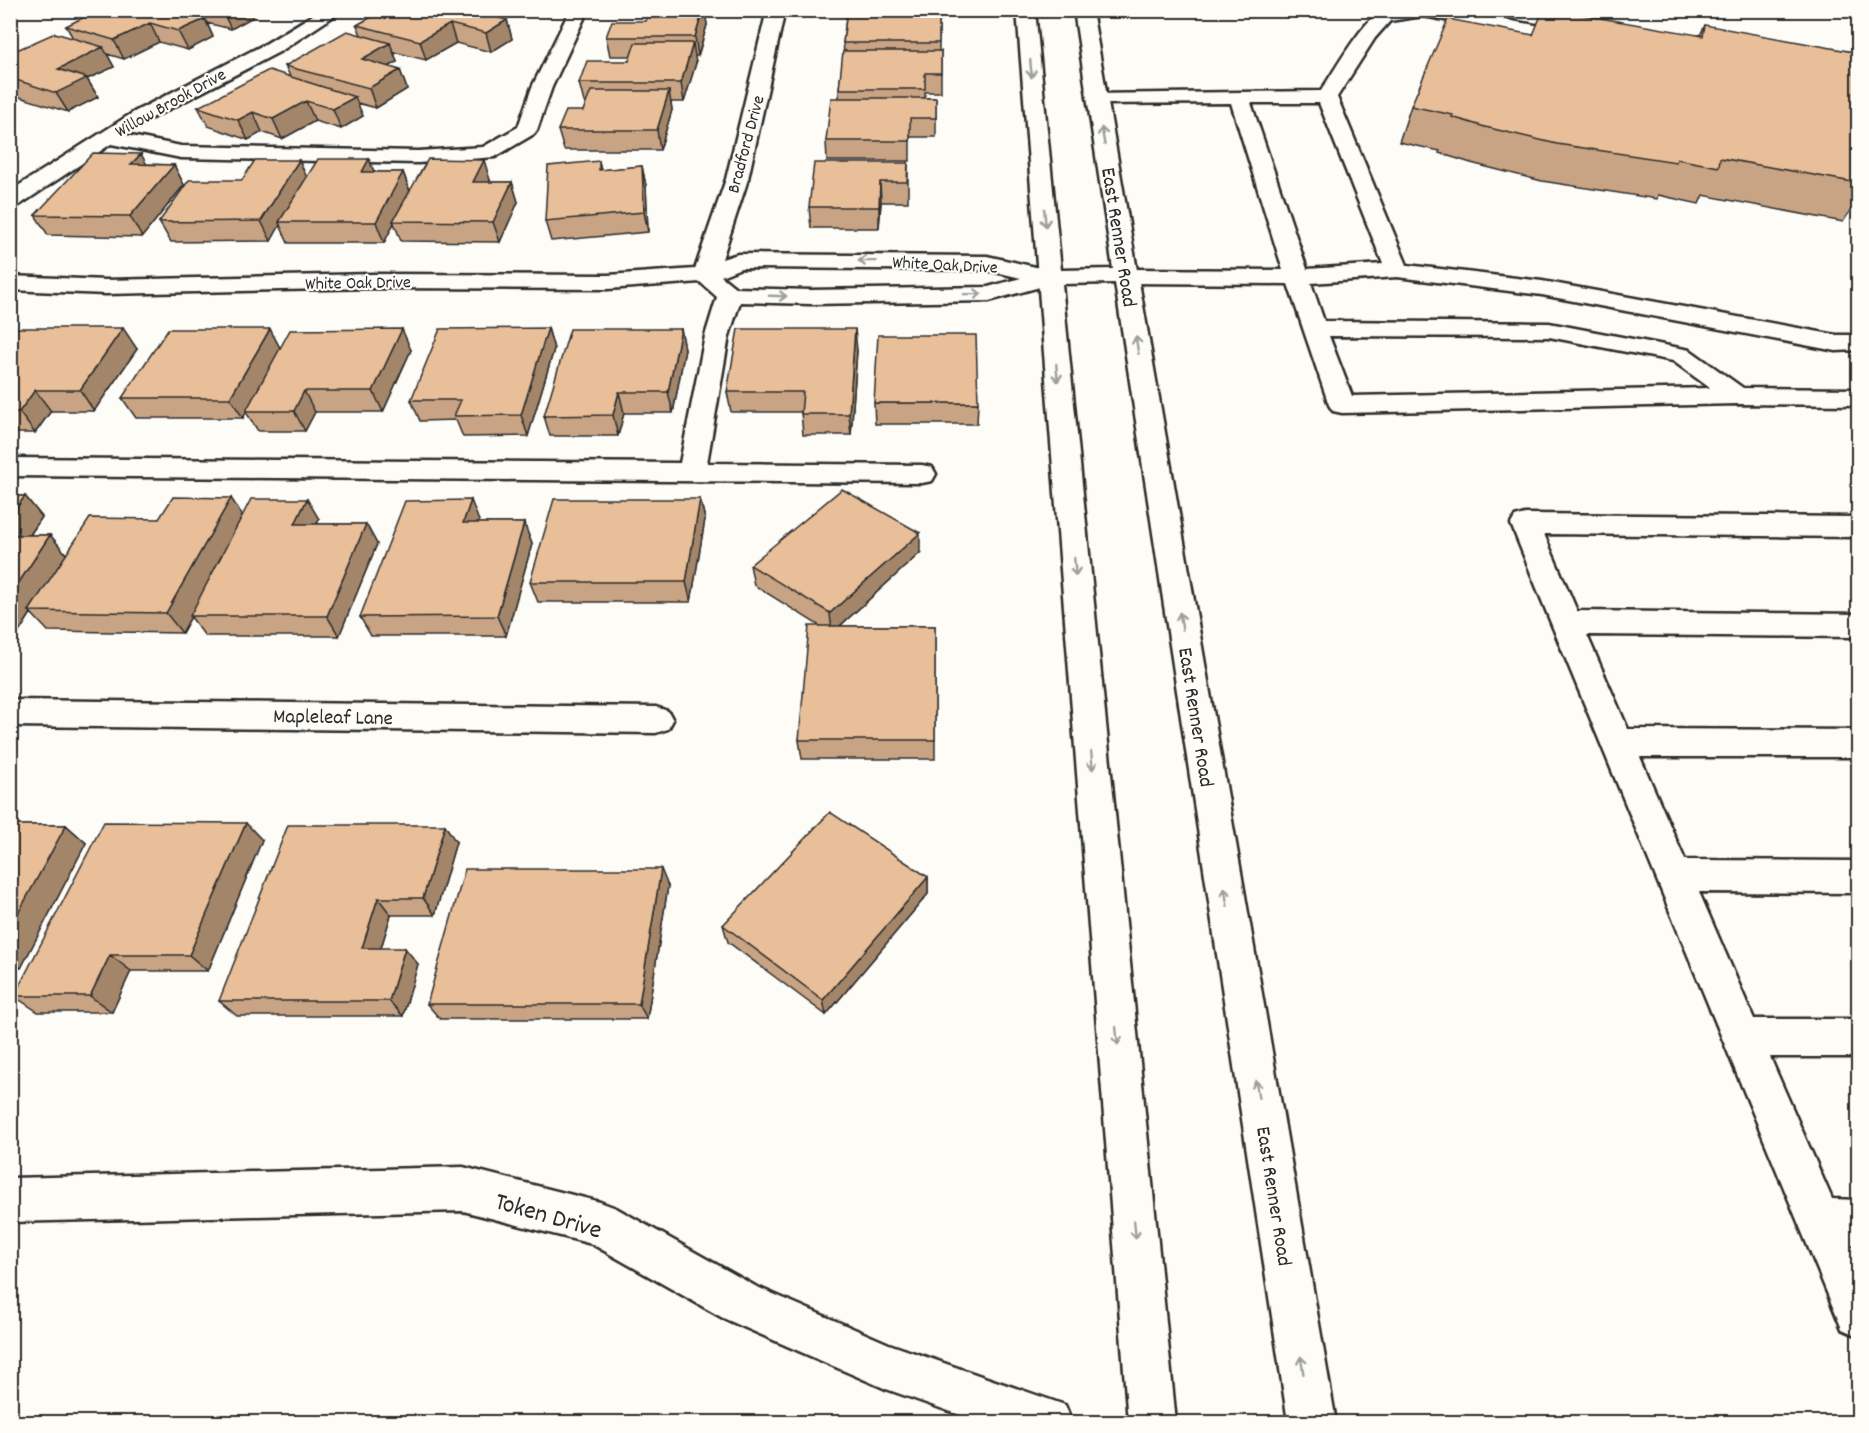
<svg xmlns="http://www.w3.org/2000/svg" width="1869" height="1433" font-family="Dekko,sans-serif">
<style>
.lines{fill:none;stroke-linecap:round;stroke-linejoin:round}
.minor-casing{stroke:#2b2b2b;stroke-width:5}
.major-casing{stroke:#2b2b2b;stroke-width:5}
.minor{fill:#fdfcf7;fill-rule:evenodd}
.major{fill:#fdfcf7;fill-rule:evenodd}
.wall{fill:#c8a484;stroke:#2b2b2b;stroke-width:1.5}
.shaded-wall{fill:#a3866b;stroke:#2b2b2b;stroke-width:1.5}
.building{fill:#e9bf99;stroke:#2b2b2b;stroke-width:1.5}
.oneway{stroke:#9e9e9b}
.labels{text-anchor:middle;stroke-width:4.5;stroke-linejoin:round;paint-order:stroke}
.far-street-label{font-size:18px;fill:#2b2b2b;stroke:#fdfcf7}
.street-label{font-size:21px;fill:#2b2b2b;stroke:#fdfcf7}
.near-street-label{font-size:26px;fill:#2b2b2b;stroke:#fdfcf7}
</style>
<rect width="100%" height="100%" fill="#fdfcf7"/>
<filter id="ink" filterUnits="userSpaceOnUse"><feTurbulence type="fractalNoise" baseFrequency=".0167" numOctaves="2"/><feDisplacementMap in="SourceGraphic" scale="12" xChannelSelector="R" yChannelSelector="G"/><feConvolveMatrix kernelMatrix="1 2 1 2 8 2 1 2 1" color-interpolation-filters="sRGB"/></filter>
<g filter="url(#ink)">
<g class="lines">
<defs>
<path id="minor" d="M321 10H343L281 51 148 120 126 135 181 146 418 151 483 147 518 127 532 87 570 10H588L552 87 537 130 534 134 495 157 418 163 181 158 111 144 18 206 10 207V191L134 112 267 43Z
M767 10H785L748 179 722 259 738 254 987 256 1058 272 1062 277 1058 282 989 301 811 304 740 302 729 336 707 463 922 465 932 467 936 474 932 481 922 483 10 476V458L680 463 705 336 717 297 700 282 608 289 373 288 106 294 10 290V276L106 280 373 274 608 275 695 269 726 179ZM741 268 987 270 1021 278 988 287 811 290 736 288 721 276Z
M1385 10H1450L1580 33 1587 35 1589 39 1587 43 1580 45 1423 16 1390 21 1375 38 1337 97 1407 265 1542 281 1836 335H1858V350L1836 351 1542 295 1397 277 1311 283 1324 321 1549 323 1690 350 1743 388 1858 389V405L1737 404 1342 413 1333 411 1329 405 1288 284 1126 283 1118 281 1114 276 1118 271 1126 269 1283 270 1231 103 1097 104 1090 102 1087 98 1090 94 1321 91C1334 72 1365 15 1385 10ZM1251 103H1319L1383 264 1307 269ZM1329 336 1549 337 1673 361 1710 388 1352 396Z
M1525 514 1858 517V537L1544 534 1577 611 1858 614V637L1587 635 1628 729 1858 730V757H1640L1685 860 1858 861V893L1699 892 1754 1019H1858V1057H1770L1832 1199 1858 1200V1244H1851L1858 1261V1336L1842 1329 1551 623 1511 524 1515 517Z
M10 700 656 707 668 711 673 720 668 729 656 733 10 726Z
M463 1167 600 1202 616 1208 755 1286 889 1344 1065 1405 1072 1422H980L886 1389 723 1318 592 1244 463 1211 10 1222V1178Z"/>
<path id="major" d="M1017 10H1035L1061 270 1113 269 1074 10H1092L1336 1422H1288L1115 283 1062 284 1176 1422H1128Z"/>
</defs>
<use href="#minor" class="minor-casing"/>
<use href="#major" class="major-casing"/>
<use href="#minor" class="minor"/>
<use href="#major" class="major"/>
</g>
<path class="wall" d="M99 10H250L253 17 231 29 207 23 213 37 188 50 159 42 124 59 107 54 114 67 87 79 98 97 68 112 10 94V53L73 38 66 26Z
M384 10H485L480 13 507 20 512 39 491 52 456 43 426 60 394 52 397 62 389 67 400 70 407 89 376 108 357 103 363 116 341 129 315 121 282 139 262 132 248 140 208 126 198 107 290 76 285 66 361 35 357 25Z
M618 10H713L712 13 705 12 707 25 698 56H695L696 63 684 102H671L672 110 660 150H564L558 130 583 111 587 102H584L579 83 629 61 631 56H610L606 37 646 21 649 12 619 11Z
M847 10H942V20H939V51H941V92H925V98H936V137H910V161H827L826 141 839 98V89L844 51 843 43Z
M1705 25 1858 100V199L1843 222 1703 195 1699 204 1658 195 1657 199 1542 181 1471 163 1439 153 1440 151 1399 142 1411 106 1533 35H1700Z
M141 154 146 164 174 165 184 185 142 237 48 235 35 215Z
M369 159 374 172H403L410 191 490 180 489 182H512L518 202 500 242 401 241 394 223 384 243H288L280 225 271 241 171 242 159 222 242 180 307 178Z
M599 161 601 170 642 166 646 186 648 232 551 241 545 221Z
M908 163V202H881L879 228H811L809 207Z
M548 328 554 349 528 436 463 437 456 420 420 421 411 400Z
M270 329 280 348 411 350 383 412H315L305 431H258L246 412 243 418H136L122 398Z
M681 329 685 349 673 413H624L618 436H550L544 416Z
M10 334 137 349 94 411H51L35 433H10Z
M857 350 851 435H803L801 412H731L727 392Z
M874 403H978L977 424H875Z
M10 496H25L42 517 30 535H50L66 554 159 519 242 515 319 519 317 524H366L377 544 339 636H205L191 617 182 633 48 631 31 613 19 632H10Z
M700 499 705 519 691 602H538L530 582Z
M479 521V523H524L532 544 506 636H371L360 617Z
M920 553 840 626H935V759H802L799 740 820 626 754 585 750 565Z
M10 825H66L86 843 21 968H10Z
M262 840 208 971H131L112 1012H38L14 996Z
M456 842 435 915H391L381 948 418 964 403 1016H237L219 1001Z
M928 877V894L826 1015 728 942 723 925Z
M668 886 647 1019H440L427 1004Z"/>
<path class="shaded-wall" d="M222 10H250L253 17 231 29Z
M473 10H485L475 16Z
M703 10H705L707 25 698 56 695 37Z
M205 19 213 37 188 50 178 31Z
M507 20 512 39 491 52 486 33Z
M150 23 159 42 124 59 114 40Z
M450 24 456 43 426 60 420 41Z
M390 43 397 62 369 78 362 59Z
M693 43 696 63 684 102 681 83Z
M103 47 114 67 87 79 98 97 68 112 56 93 58 69Z
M400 70 407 89 376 108 369 88Z
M669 91 672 110 660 150 657 130Z
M355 97 363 116 341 129 333 109Z
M10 101 20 116 10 124Z
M306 101 315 121 282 139 273 119Z
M253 112 262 132 248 140 238 120Z
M10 132 18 143 10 149Z
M141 154 152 174 131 164Z
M369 159 377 179 362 172Z
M299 160 308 180 279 222 280 225 271 241 261 221Z
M484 160 490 180 480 202 473 182Z
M174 165 184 185 142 237 130 216Z
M642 166 646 186 648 232 644 212Z
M403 172 410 192 393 221 394 223 384 243 376 222Z
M512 182 518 202 500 242 493 222Z
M880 182 881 202 879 228V207Z
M123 328 137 349 94 411 80 390Z
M548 328 554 349 528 436 521 415Z
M270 329 281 350 243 418 230 398Z
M402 329 411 350 383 412 373 391Z
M681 329 685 349 673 413 668 392Z
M855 329 857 350 851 435 849 414Z
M35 390 51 411 35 433 19 412Z
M304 391 315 412 305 431 294 411Z
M619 392 624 413 618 436 613 415Z
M25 496 42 517 16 555 10 549V517Z
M231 498 244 518 182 633 166 613Z
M307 499 319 519 308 544 295 524Z
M700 499 705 519 691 602 686 582Z
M471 500 479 521 472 544 463 523Z
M524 523 532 544 506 636 497 616Z
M366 524 377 544 339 636 327 616Z
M920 533V553L832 633 830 613Z
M50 535 67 555 29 611 31 613 19 632 10 623V596Z
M246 823 262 840 208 971 189 955Z
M66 825 86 843 21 968 10 961V928Z
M445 825 456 842 435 915 423 898Z
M661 869 668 886 647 1019 639 1004Z
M928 877V894L826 1015 823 1000Z
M378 898 391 915 376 964 362 948Z
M405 948 418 964 403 1016 389 1001Z
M110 955 131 971 112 1012 90 996Z"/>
<path class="building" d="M99 10H176L205 19 178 31 150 23 114 40 66 26Z
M384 10H469L507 20 486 33 450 24 420 41 357 25Z
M650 10H703L695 37H606L612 21H646Z
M847 10H939V43H843Z
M1543 10H1554L1703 36 1705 25 1853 52 1858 100V183L1720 158 1719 167 1677 159 1676 162 1557 144 1485 127 1452 117 1453 115 1411 106 1448 19 1533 35Z
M347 31 390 43 362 59 400 70 369 88 285 66Z
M55 33 103 47 58 69 87 78 56 93 10 78V53Z
M635 43H693L681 83H579L587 61H629Z
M843 51H941V73H925V89H839Z
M269 70 355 97 333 109 306 101 273 119 253 112 238 120 198 107Z
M591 91H669L657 130H558L566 111H583Z
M831 98H936V118H910V141H826Z
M93 153 141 154 131 164 174 165 130 216 35 215Z
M318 159H369L362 172H403L376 222H279Z
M428 159 484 160 473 182H512L493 222 393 221Z
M255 160H299L261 221 159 222 189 180H242Z
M599 161V170L642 166 644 212 545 221 548 166Z
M814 163H908L907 182H880L879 207H809Z
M15 328H123L80 390H35L19 412H10V334Z
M548 328 521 415 454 416 461 400H411L440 329Z
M168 329H270L230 398H122Z
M402 329 373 391H304L294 411H246L290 330Z
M570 329H681L668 392H619L613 415 544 416Z
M738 329H855L849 414H801L803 392H727Z
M878 335H976L978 403H874Z
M842 489 920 533 830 613 750 565Z
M10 496H25L10 517Z
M173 497 231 498 166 613 29 611 90 518 159 519Z
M251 499H307L295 524H366L327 616H190Z
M554 499H700L686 582H530Z
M471 500 463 523H524L497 616 360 617 405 501Z
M10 535H50L10 596Z
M809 626H935V740H799Z
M830 812 928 877 823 1000 723 925Z
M104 822 246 823 189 955H110L90 996H14Z
M10 825H66L10 928Z
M288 825H445L423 898H378L362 948H405L389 1001H219Z
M465 869H661L639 1004H427Z"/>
<defs><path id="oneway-shaft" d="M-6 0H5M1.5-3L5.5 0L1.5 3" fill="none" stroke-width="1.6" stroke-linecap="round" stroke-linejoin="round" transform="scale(1.5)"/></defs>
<g class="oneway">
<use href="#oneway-shaft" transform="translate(1031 69) rotate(85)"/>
<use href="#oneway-shaft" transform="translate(1103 136) rotate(-100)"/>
<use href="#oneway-shaft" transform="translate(1045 218) rotate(85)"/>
<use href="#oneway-shaft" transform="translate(867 261) rotate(-179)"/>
<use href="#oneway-shaft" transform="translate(973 294) rotate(-1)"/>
<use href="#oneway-shaft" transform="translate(778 296) rotate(2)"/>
<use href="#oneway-shaft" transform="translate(1137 345) rotate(-99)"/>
<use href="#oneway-shaft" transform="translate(1057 373) rotate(85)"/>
<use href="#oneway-shaft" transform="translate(1075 567) rotate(85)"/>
<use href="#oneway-shaft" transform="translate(1181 621) rotate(-99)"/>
<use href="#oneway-shaft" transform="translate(1092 761) rotate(85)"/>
<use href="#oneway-shaft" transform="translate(1226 897) rotate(-99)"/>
<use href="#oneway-shaft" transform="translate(1117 1036) rotate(84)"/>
<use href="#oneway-shaft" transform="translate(1257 1089) rotate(-99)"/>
<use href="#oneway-shaft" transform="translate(1135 1230) rotate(85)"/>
<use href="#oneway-shaft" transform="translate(1302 1365) rotate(-99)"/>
</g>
</g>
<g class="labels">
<g class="far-street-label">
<text transform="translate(170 102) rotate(-29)" y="6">Willow Brook Drive</text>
<text transform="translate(745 144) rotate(-75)" y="6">Bradford Drive</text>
<text transform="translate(945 264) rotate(3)" y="6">White Oak Drive</text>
<text transform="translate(358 282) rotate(-1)" y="6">White Oak Drive</text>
</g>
<g class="street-label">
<text transform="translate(1120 237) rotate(81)" y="7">East Renner Road</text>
<text transform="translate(333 716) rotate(1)" y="7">Mapleleaf Lane</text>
<text transform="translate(1197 717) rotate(81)" y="7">East Renner Road</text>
<text transform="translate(1275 1196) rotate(81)" y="7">East Renner Road</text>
</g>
<g class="near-street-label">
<text transform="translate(549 1214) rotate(16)" y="9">Token Drive</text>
</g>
</g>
<rect width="1869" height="1433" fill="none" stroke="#fdfcf7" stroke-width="36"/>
<rect x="18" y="18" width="1833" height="1397" fill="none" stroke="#2b2b2b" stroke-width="2" filter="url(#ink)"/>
</svg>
